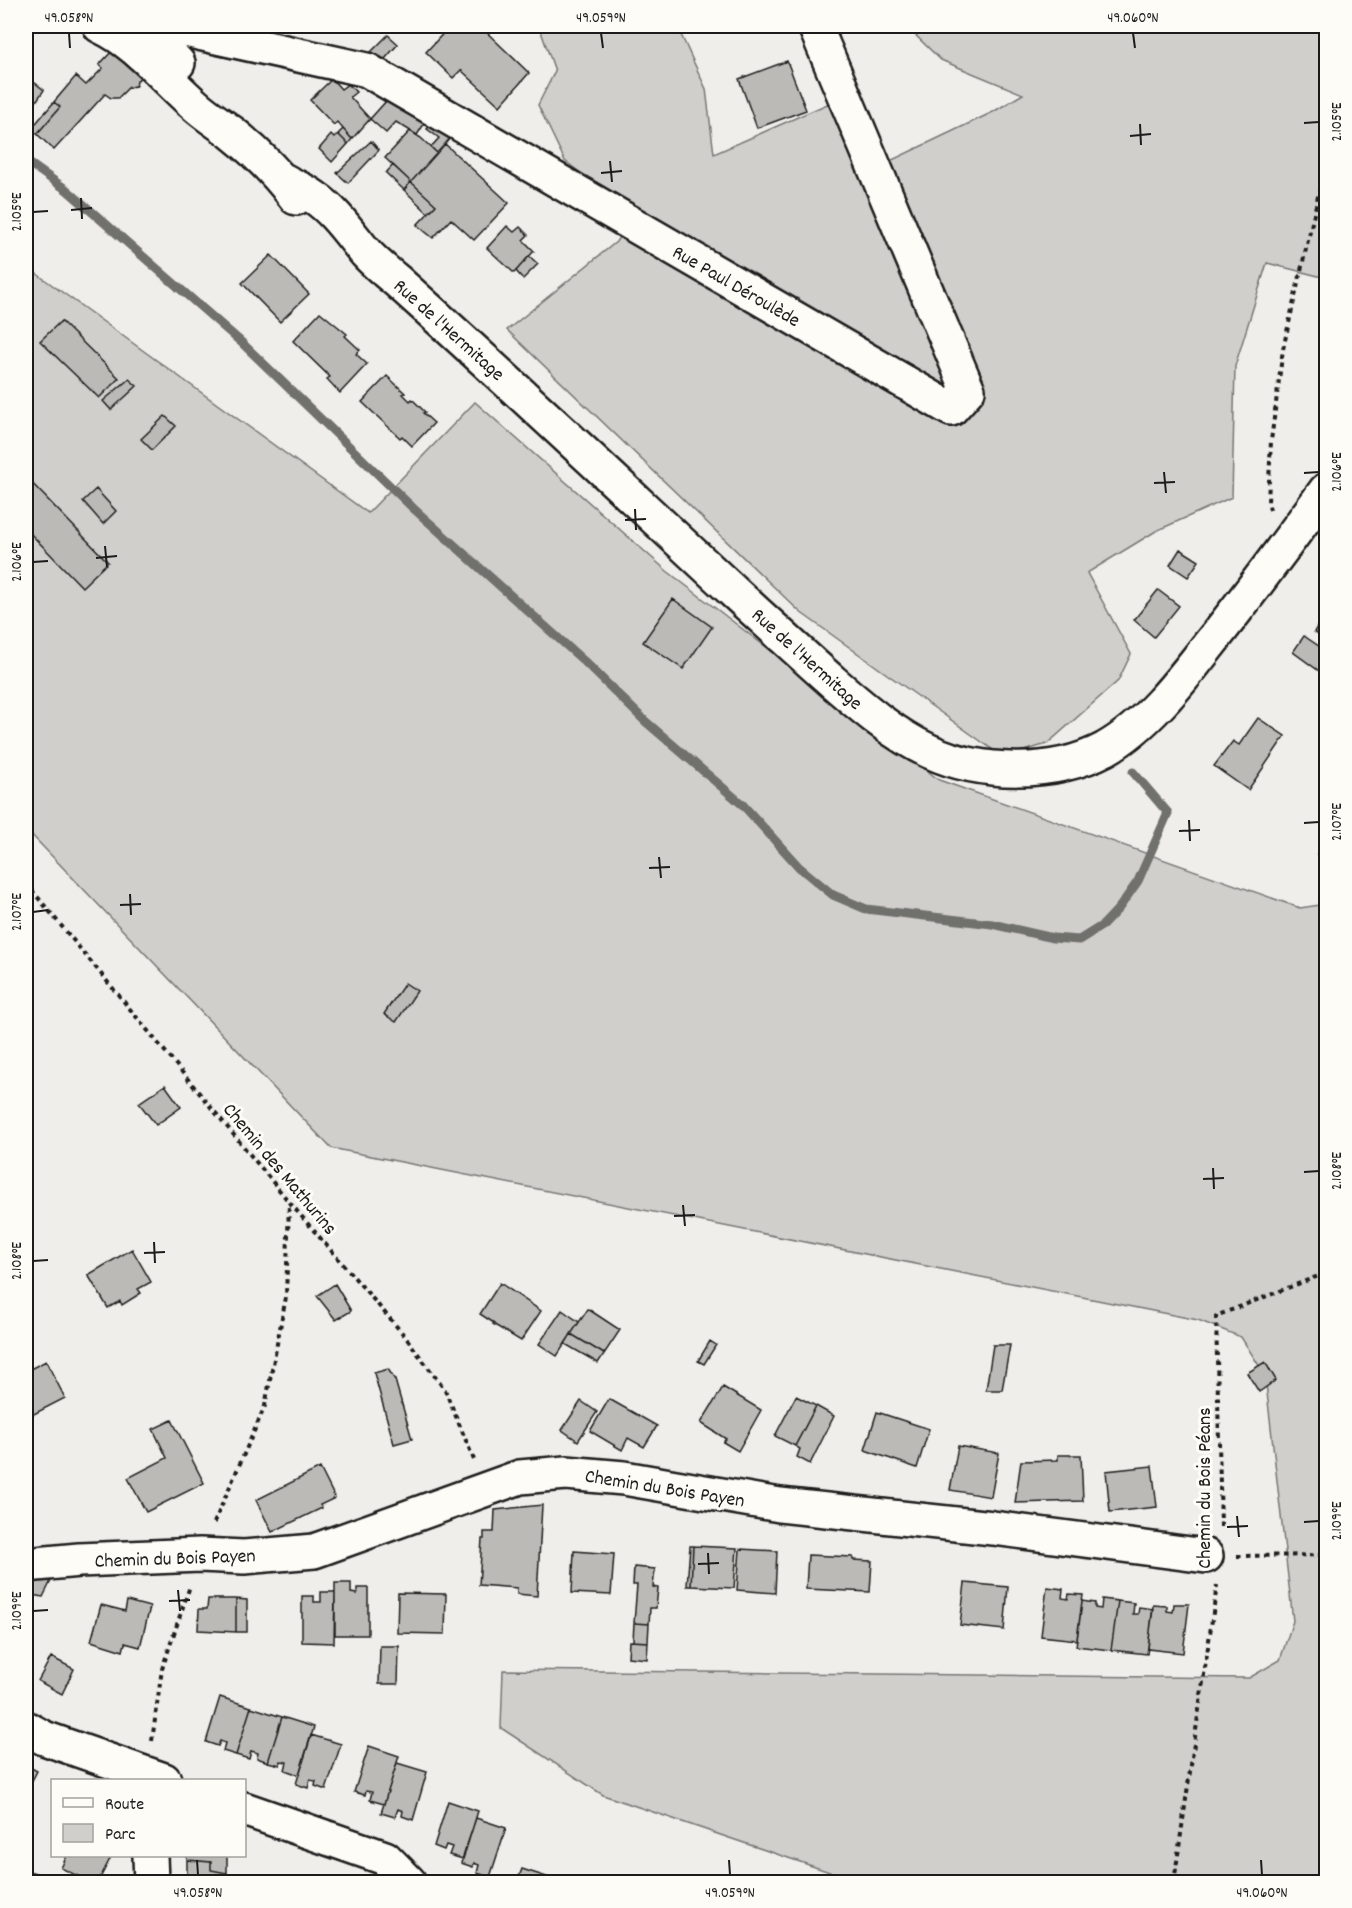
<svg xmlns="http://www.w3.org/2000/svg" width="1352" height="1908" font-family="Dekko,sans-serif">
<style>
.green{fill:#d0cfcc;stroke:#767674;stroke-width:1.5}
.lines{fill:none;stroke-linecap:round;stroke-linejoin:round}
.stream{stroke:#706f6d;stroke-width:9}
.building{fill:#bbbab6;stroke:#1c1c1c;stroke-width:1.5}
.street-casing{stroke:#1c1c1c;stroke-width:38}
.secondary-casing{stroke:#1c1c1c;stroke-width:38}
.path{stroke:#1c1c1c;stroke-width:4;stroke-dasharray:4.5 4.5;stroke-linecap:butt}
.street{stroke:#fdfcf7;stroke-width:33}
.secondary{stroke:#fdfcf7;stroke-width:33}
.ticks{fill:none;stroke:#1c1c1c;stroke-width:2}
.labels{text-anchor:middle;stroke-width:6;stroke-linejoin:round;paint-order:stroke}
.street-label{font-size:20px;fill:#1c1c1c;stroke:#fdfcf7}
.neatline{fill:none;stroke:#1c1c1c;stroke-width:2}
.ticks-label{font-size:15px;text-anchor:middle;fill:#1c1c1c}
</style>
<rect width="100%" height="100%" fill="#f0eeea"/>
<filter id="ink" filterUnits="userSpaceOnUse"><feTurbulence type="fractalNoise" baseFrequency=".0167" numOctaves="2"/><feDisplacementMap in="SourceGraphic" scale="12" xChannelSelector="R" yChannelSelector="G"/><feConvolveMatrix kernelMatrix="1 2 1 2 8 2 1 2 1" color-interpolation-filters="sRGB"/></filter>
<g filter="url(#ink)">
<path class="green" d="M539 26H677L706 89 714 154 834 101 863 174 993 112 1023 94 941 60 906 26H1326V278L1267 263 1235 366 1232 497 1156 531 1087 573 1131 654 1118 681 1047 744 1003 757 800 612 507 330 616 242 634 213 565 161 538 105 555 71Z
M26 266 368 513 475 402 667 571 939 780 1300 908 1326 904V1882H859L603 1795 501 1728 503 1670 1249 1678 1280 1660 1293 1621 1265 1375 1241 1337 1198 1320 331 1148 26 829Z"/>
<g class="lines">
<path class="stream" d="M26 161 67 190 241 342 414 509 585 662 645 721 743 805 799 867 833 895 866 909 992 924 1053 938 1079 940 1103 925 1119 908 1138 881 1168 813 1133 772"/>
</g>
<path class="building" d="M450 26H480L529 73 500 106 461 70 453 78 426 52Z
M388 35 398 44 384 60 369 54Z
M114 49 142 75 137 81 136 86 129 87 118 98H111L105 94 54 150 37 134 60 107 54 102 76 76 86 85 103 68 99 65Z
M787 61 806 110 757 128 739 79Z
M26 76 44 90 26 116Z
M332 79 341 89 348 84 356 92 350 97 370 119 352 139 337 122 334 125 310 100Z
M388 99 426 121 417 135 396 122 386 133 370 119Z
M54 102 60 107 37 134 31 129Z
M432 124 452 136 437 153 431 147 439 138 427 129Z
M343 129 352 139 348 144 338 134Z
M410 131 421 138 437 153 411 182 385 158Z
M338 134 348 144 332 162 319 149 331 135 334 138Z
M371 141 379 150 348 183 337 173Z
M445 144 509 203 474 240 451 219 433 238 417 225 436 205 411 182Z
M393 165 411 182 404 190 386 173Z
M411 182 436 205 428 213 404 190Z
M507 226 514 232 520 227 528 235 523 240 534 251 514 273 487 248Z
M271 255 309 294 280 322 242 283Z
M529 256 538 264 523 279 516 271Z
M320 312 347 334 345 336 360 350 356 354 367 364 340 393 327 379 330 377 293 341Z
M61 321 119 378 99 398 40 341Z
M387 376 405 393 403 394 410 401 412 399 425 412 423 413 434 423 412 446 402 436 400 438 362 402Z
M129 379 137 386 111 410 103 401Z
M165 416 176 426 152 450 141 439Z
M26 477 108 562 82 587 26 529Z
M96 489 116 511 103 524 83 501Z
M1180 549 1199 561 1188 577 1170 565Z
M1158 590 1179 606 1154 637 1134 620Z
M673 599 712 627 683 669 643 642Z
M1326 612V640L1314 632Z
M1304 636 1326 651V676L1293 652Z
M1258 718 1285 736 1248 790 1214 766 1233 741 1239 745Z
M1326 840V861L1317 854Z
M405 983 417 991 396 1022 384 1014Z
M165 1085 181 1107 156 1125 139 1103Z
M132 1249 151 1282 138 1289 141 1293 122 1305 120 1301 108 1308 88 1275Z
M500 1283 541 1311 521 1341 493 1324 494 1323 480 1314Z
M335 1284 351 1311 336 1320 317 1296Z
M588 1309 620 1330 604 1354 571 1334Z
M562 1310 579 1322 557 1356 539 1344Z
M571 1334 604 1354 598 1363 565 1344Z
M710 1341 716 1345 704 1364 698 1361Z
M993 1345H1010L1002 1390H986Z
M46 1361 65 1398 26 1418V1371Z
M1265 1362 1276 1380 1259 1392 1247 1373Z
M388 1369 395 1380 412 1439 394 1444 374 1373Z
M723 1387 761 1410 738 1451 723 1442 726 1439 701 1423Z
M796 1396 816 1406 795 1446 775 1436Z
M609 1399 657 1426 644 1447 628 1438 622 1450 590 1431Z
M581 1401 597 1412 578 1441 562 1430Z
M816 1406 834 1416 810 1464 797 1457 800 1449 795 1446Z
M877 1412 929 1429 917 1468 865 1450Z
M172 1420 204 1483 146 1512 128 1478 167 1458 153 1429Z
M958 1446 999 1453 991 1497 950 1490Z
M1058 1455H1081L1083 1501 1015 1503 1021 1461 1058 1460Z
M1152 1466 1157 1507 1110 1512 1106 1471Z
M320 1468 335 1498 320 1505 322 1508 272 1532 256 1500Z
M542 1505 537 1596 517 1594V1588L479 1585 482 1539H484V1532H494L495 1510Z
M690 1546H693L691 1586H687Z
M693 1546 737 1548 734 1588 691 1586Z
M740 1549 777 1551 775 1593 737 1590Z
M574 1551 614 1554 611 1595 572 1593Z
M808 1555 853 1557V1560L872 1561 870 1592 806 1589Z
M634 1567 655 1569 653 1587 658 1588 656 1608H650L649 1624 634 1623 637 1585H633Z
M53 1577 43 1597 26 1594V1579Z
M335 1583H351V1593L357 1594V1588H368V1635H335Z
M965 1583 1008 1587 1004 1630 960 1625Z
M1047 1587 1063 1589 1062 1598 1068 1599 1069 1594 1083 1595 1077 1640 1041 1636Z
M321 1592H335L334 1643 302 1642V1596H314V1602H321Z
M398 1593 446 1594 445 1634 397 1633Z
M208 1599H236V1632L198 1630 199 1609H207Z
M236 1599 247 1600V1632H236Z
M1102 1599 1118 1601 1111 1650 1076 1646 1082 1601 1095 1603V1608L1101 1609Z
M127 1601 150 1607 140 1647 125 1643 123 1651 91 1641 101 1605 125 1611Z
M1118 1601 1134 1603 1133 1614H1138L1139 1607 1153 1609 1147 1654 1111 1650Z
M1174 1604H1189L1183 1653 1148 1649 1153 1605 1167 1606V1611L1173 1612Z
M634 1623 649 1624 648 1642 633 1641Z
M629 1641 648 1642 647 1659 628 1657Z
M380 1646H399L398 1684H379Z
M51 1657 74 1669 62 1694 38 1681Z
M220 1697 251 1707 236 1755 223 1751 225 1743 220 1741 218 1746 206 1742Z
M251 1707 282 1717 268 1762 257 1758 258 1753 251 1751 249 1759 236 1755Z
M282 1717 314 1727 299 1775 285 1770 287 1762 281 1761 280 1765 268 1762Z
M311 1735 341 1744 326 1790 315 1786 316 1781 310 1780 308 1788 296 1784Z
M369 1746 399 1756 384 1804 370 1800 372 1792 366 1791 365 1795 354 1792Z
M397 1763 427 1772 413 1820 402 1816 403 1811 398 1809 395 1817 381 1813Z
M26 1765 37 1771 26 1792Z
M448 1801 478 1811 463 1859 449 1855 452 1847 446 1845 444 1850 434 1846Z
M476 1818 506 1828 490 1877 477 1873 479 1865 474 1863 473 1867 461 1863Z
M67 1856H108L111 1857 98 1882H90L61 1868Z
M187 1856H227V1873L211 1870V1862L187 1860Z
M187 1860 211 1862V1870L227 1873V1882H187Z
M522 1869 553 1879 552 1882H517Z
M26 1870 54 1879 53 1882H26Z"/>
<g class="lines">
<defs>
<path id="street" d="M140 53C152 43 164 32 180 29L367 70 951 409 968 390 815 26
M26 1565 79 1560 200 1555 244 1557 314 1551 520 1477 566 1473 624 1478 780 1505 993 1528 1206 1556
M26 1728 44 1738 164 1780
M244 1809 385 1858 409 1882
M150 1856 151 1882"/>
<path id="secondary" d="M100 26C137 43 164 78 195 105 206 115 219 123 231 132 255 151 278 174 296 198
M143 26 178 63
M283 180C293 186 305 190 314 197 335 211 350 234 366 253 375 263 386 272 397 281 511 383 623 489 735 593 768 623 800 653 833 682 863 708 893 734 929 751 981 775 1054 776 1105 749 1146 726 1180 682 1208 646 1249 595 1287 543 1326 490"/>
</defs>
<use href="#street" class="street-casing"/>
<use href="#secondary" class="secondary-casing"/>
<path class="path" d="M1270 510 1268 502 1271 441 1283 349 1319 192 1326 169
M26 883 290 1203 404 1335 445 1390 474 1460
M214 1523 265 1406 286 1297 289 1204
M1221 1527 1216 1316 1326 1273
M1237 1556 1326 1555
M152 1741 162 1669 190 1586
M1174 1882 1217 1585"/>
<use href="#street" class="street"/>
<use href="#secondary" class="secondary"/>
</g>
</g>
<path class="ticks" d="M69 33 70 48M601 33 603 48M1133 33 1135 48M1304 123 1319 122M1140 124 1141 145M1130 136 1151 134M610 161 612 182M601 173 622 171M81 198 82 219M71 210 92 208M33 212 48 211M1164 472 1166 493M1304 473 1319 472M1154 483 1175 482M635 509 636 530M625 520 646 519M105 546 107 567M96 558 117 556M33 562 48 561M1189 820 1190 841M1304 823 1319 822M1179 831 1200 830M659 857 661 878M649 868 670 867M130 894 131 915M120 905 141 904M33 912 48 910M1213 1168 1214 1189M1304 1172 1319 1171M1203 1179 1224 1178M683 1205 685 1226M674 1216 695 1215M154 1242 155 1263M144 1253 165 1252M33 1261 48 1260M1237 1516 1239 1537M1304 1522 1319 1521M1227 1527 1248 1526M708 1553 709 1574M698 1564 719 1563M178 1590 180 1611M169 1601 190 1600M33 1611 48 1610M197 1860 198 1875M729 1860 730 1875M1261 1860 1262 1875"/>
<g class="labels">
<g class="street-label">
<text transform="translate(737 285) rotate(30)" y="7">Rue Paul Déroulède</text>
<text transform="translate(450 329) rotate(42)" y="7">Rue de l'Hermitage</text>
<text transform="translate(808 658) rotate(42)" y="7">Rue de l'Hermitage</text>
<text transform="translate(281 1168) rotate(50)" y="7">Chemin des Mathurins</text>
<text transform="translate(665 1487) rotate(9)" y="7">Chemin du Bois Payen</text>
<text transform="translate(1203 1488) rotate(-90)" y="7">Chemin du Bois Péans</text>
<text transform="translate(175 1557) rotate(-2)" y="7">Chemin du Bois Payen</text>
</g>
</g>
<rect width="1352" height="1908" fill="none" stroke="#fdfcf7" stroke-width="66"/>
<rect x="51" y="1779" width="195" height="78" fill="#fdfcf7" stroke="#a3a29f" stroke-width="1.5"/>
<rect x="63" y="1798" width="30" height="9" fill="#fdfcf7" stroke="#a3a29f" stroke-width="1.5"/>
<text x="105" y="1809" font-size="18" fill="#1c1c1c">Route</text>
<rect x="63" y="1824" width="30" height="18" fill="#d0cfcc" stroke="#a3a29f" stroke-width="1.5"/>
<text x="105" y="1839" font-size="18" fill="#1c1c1c">Parc</text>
<rect x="33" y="33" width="1286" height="1842" class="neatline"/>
<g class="ticks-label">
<text x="69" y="22">49.058°N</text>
<text x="601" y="22">49.059°N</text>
<text x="1133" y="22">49.060°N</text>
<text transform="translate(1336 122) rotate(-90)" y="5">2.105°E</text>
<text transform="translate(16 212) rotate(-90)" y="5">2.105°E</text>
<text transform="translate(1336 472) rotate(-90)" y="5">2.106°E</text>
<text transform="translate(16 562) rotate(-90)" y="5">2.106°E</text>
<text transform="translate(1336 822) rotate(-90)" y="5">2.107°E</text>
<text transform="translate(16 912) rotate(-90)" y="5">2.107°E</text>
<text transform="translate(1336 1171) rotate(-90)" y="5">2.108°E</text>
<text transform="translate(16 1261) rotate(-90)" y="5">2.108°E</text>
<text transform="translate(1336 1521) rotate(-90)" y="5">2.109°E</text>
<text transform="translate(16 1611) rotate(-90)" y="5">2.109°E</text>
<text x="198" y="1897">49.058°N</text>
<text x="730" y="1897">49.059°N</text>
<text x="1262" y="1897">49.060°N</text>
</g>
</svg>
